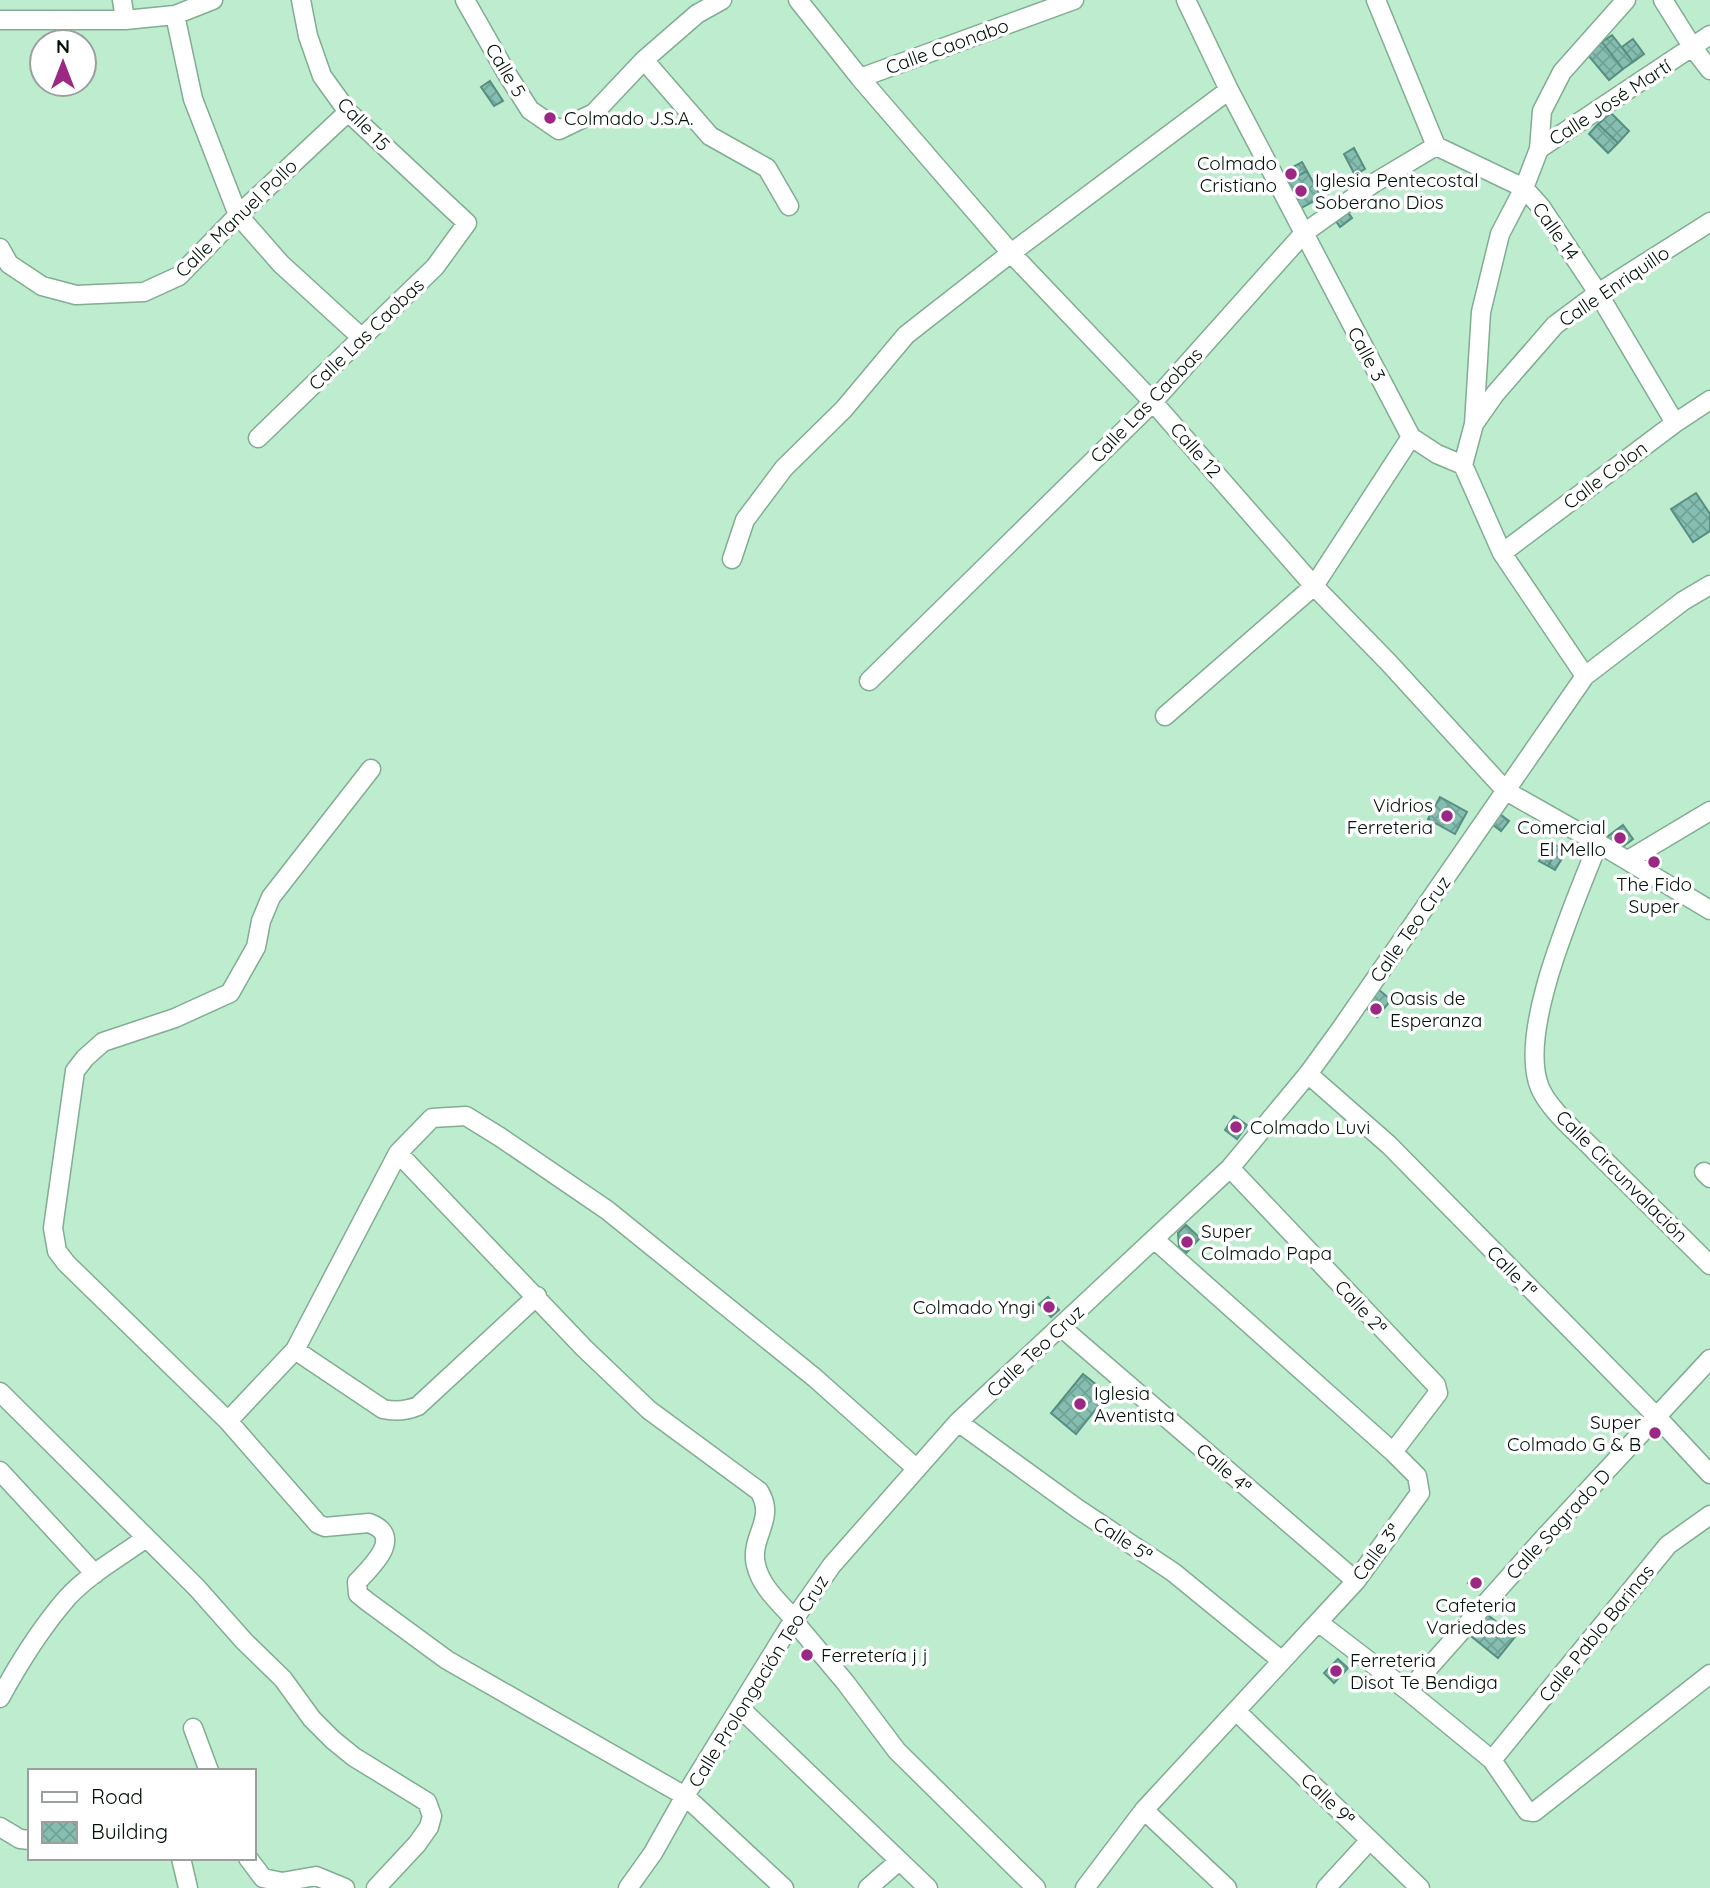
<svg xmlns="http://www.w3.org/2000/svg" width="1710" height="1888" font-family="Quicksand,sans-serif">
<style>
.building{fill:url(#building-cross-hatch);stroke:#578f82;stroke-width:2}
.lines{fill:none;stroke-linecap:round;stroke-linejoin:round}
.street-casing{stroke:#81ad92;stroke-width:21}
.street{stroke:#fff;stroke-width:18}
.poi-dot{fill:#9b2884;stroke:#fff;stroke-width:2.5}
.labels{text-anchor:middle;stroke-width:7;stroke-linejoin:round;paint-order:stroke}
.street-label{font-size:19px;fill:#021108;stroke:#fff}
.poi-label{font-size:19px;fill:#021108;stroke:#fff;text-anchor:start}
</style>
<defs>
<pattern id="building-cross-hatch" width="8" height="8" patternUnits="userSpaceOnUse" patternTransform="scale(1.75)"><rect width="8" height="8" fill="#85beb0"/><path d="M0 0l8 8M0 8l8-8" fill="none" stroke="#71a296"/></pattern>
</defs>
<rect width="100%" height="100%" fill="#bdeccf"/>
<path class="building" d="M1612 35 1633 62 1623 69 1602 42Z
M1633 39 1644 54 1633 62 1622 47Z
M1602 42 1623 69 1609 80 1587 54Z
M490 81 503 101 494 106 481 87Z
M1611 113 1629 131 1618 143 1598 124Z
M1598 124 1618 143 1608 153 1589 134Z
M1354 148 1365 169 1355 175 1344 154Z
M1302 162 1307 171 1281 185 1276 176Z
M1307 171 1321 197 1296 211 1281 185Z
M1344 206 1352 218 1340 227 1331 214Z
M1696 493 1710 514V531L1693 542 1671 509Z
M1440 797 1467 812 1455 834 1428 819Z
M1496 811 1509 821 1501 831 1488 821Z
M1623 825 1633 839 1617 851 1607 837Z
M1550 842 1559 847 1548 866 1539 861Z
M1559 847 1566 852 1555 870 1548 866Z
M1652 855 1661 861 1655 869 1647 864Z
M1371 983 1391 1000 1377 1017 1357 1000Z
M1234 1116 1247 1125 1237 1139 1225 1130Z
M1186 1225 1200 1238 1186 1253 1179 1247 1178 1233Z
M1048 1297 1059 1310 1051 1317 1039 1304Z
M1083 1374 1108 1394 1076 1434 1051 1413Z
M1474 1576 1483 1582 1477 1590 1468 1583Z
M1483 1611 1515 1637 1498 1658 1466 1632Z
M1338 1659 1348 1668 1334 1683 1324 1673Z"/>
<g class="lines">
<defs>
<path id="street" d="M122 0 125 20
M465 0 507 74 530 110 559 130 594 113 644 60 697 14 722 0
M798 0 860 78 1011 253 1153 402 1314 586 1389 663 1506 791 1598 843 1710 910
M1186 0 1229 90 1411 437 1437 454 1463 465 1502 553 1585 676
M1376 0 1436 146 1524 188 1541 207 1598 293 1675 423
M1663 0 1693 48 1710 70
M175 15 193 99 238 215 281 264 362 338
M0 20H125L175 15 213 0
M644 60 710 136 767 168 789 206
M860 78 1074 0
M1539 149 1542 111 1562 72 1626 0
M0 248 9 264 42 286 76 295 144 292 179 276 238 215 348 112
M1474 424 1495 394 1555 325 1598 293 1710 222
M258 438 435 267 467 223 348 112 322 76 308 36 301 0
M1463 465 1474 424 1481 312 1500 234 1524 188 1539 149 1710 35
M1502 553 1675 423 1710 400
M732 559 745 520 784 468 844 409 906 335 1011 253 1229 90
M869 681 1153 402 1304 233 1374 183 1436 146
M1165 716 1314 586 1411 437
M371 769 271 897 261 921 256 947 230 993 175 1018 103 1042 85 1058 75 1071 53 1228 57 1251 66 1263 228 1421 295 1350 398 1153 432 1118 466 1116 500 1137 607 1210 815 1378 917 1469
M1598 843C1577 899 1516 1031 1540 1088 1550 1111 1579 1134 1596 1152 1634 1190 1672 1227 1710 1265
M1628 860 1710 811
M1308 1074 1389 1145 1658 1418 1710 1474
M398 1153 584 1348 649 1410 759 1491C777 1519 749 1537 756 1565 761 1587 779 1602 794 1619
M1230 1168 1436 1385 1438 1393 1393 1452
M1704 1172 1710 1178
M1061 1327 1356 1581
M295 1350 383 1409C396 1412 406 1411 418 1406L537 1296
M0 1392 197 1588 244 1641 283 1679 312 1719 333 1740 354 1757 427 1802 432 1816 429 1827 417 1844 376 1888
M228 1421 318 1524 325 1527 369 1523C405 1536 372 1566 357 1582L358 1594 368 1602 447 1660 685 1796 784 1888
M958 1422 1078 1509 1173 1572 1282 1661
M0 1471 95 1574
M793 1620 845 1682 897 1751 1036 1888
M1318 1622 1408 1691 1492 1760 1527 1811 1534 1812 1710 1674
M1408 1691 1542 1540 1710 1359
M0 1698C19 1663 41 1628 67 1598 89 1574 120 1557 146 1538
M740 1708 928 1888
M1236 1711 1420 1888
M193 1728 209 1771
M1492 1760 1668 1545 1710 1515
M1144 1810 1227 1888
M0 1827 20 1839 30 1840
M181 1858 188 1888
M248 1858 263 1878 282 1882 316 1876 345 1888
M628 1888 653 1853 685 1796 794 1619 832 1565 958 1422 1230 1168 1308 1074 1340 1030 1585 676 1683 601 1710 585
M868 1888 899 1861
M1085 1888 1144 1810 1356 1581 1420 1493 1417 1476 1393 1452 1154 1239
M1326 1888 1370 1840"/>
</defs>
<use href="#street" class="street-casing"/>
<use href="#street" class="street"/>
</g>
<g class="poi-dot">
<circle cx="550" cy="118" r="7"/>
<circle cx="1291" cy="174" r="7"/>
<circle cx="1301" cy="191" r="7"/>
<circle cx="1447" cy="816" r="7"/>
<circle cx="1620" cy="838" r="7"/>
<circle cx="1654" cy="862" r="7"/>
<circle cx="1376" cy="1009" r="7"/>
<circle cx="1236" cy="1127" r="7"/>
<circle cx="1187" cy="1242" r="7"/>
<circle cx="1049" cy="1307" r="7"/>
<circle cx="1080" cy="1404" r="7"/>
<circle cx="1655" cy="1433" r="7"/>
<circle cx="1476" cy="1583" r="7"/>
<circle cx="807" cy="1655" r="7"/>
<circle cx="1336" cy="1671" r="7"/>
</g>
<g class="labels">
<g class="street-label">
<text transform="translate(947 46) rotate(-20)" y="7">Calle Caonabo</text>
<text transform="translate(506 70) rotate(59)" y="7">Calle 5</text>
<text transform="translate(1610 102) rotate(-33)" y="7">Calle José Martí</text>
<text transform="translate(364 124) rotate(46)" y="7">Calle 15</text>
<text transform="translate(236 218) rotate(-44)" y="7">Calle Manuel Pollo</text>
<text transform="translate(1556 231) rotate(55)" y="7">Calle 14</text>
<text transform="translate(1614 286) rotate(-34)" y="7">Calle Enriquillo</text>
<text transform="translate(366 334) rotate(-44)" y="7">Calle Las Caobas</text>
<text transform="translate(1367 354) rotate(62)" y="7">Calle 3</text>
<text transform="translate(1146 405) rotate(-46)" y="7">Calle Las Caobas</text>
<text transform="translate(1196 450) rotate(49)" y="7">Calle 12</text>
<text transform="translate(1605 475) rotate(-37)" y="7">Calle Colon</text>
<text transform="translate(1410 929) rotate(-55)" y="7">Calle Teo Cruz</text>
<text transform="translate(1622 1176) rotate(45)" y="7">Calle Circunvalación</text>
<text transform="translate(1512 1271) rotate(46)" y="7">Calle 1ª</text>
<text transform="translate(1361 1307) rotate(47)" y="7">Calle 2ª</text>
<text transform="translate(1035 1351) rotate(-43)" y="7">Calle Teo Cruz</text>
<text transform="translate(1224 1468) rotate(41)" y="7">Calle 4ª</text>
<text transform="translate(1558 1524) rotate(-47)" y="7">Calle Sagrado D</text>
<text transform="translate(1123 1539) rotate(33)" y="7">Calle 5ª</text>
<text transform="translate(1376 1552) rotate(-53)" y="7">Calle 3ª</text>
<text transform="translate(1596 1633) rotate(-51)" y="7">Calle Pablo Barinas</text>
<text transform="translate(758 1681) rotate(-58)" y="7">Calle Prolongación Teo Cruz</text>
<text transform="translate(1328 1799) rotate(44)" y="7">Calle 9ª</text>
</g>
<g class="poi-label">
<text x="564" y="125">Colmado J.S.A.</text>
<text x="1277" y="170" text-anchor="end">Colmado<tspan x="1277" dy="22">Cristiano</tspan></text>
<text x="1315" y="187">Iglesia Pentecostal<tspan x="1315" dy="22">Soberano Dios</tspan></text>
<text x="1433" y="812" text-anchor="end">Vidrios<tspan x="1433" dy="22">Ferreteria</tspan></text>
<text x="1606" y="834" text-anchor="end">Comercial<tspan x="1606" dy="22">El Mello</tspan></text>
<text x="1654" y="891" text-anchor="middle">The Fido<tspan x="1654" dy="22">Super</tspan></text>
<text x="1390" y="1005">Oasis de<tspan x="1390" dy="22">Esperanza</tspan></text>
<text x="1250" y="1134">Colmado Luvi</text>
<text x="1201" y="1238">Super<tspan x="1201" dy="22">Colmado Papa</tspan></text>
<text x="1035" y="1314" text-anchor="end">Colmado Yngi</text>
<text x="1094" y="1400">Iglesia<tspan x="1094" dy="22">Aventista</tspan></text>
<text x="1641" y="1429" text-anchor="end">Super<tspan x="1641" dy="22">Colmado G &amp; B</tspan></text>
<text x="1476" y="1612" text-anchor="middle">Cafeteria<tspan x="1476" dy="22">Variedades</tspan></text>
<text x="821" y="1662">Ferretería j j</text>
<text x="1350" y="1667">Ferreteria<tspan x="1350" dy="22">Disot Te Bendiga</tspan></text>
</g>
</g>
<rect x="28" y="1769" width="228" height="91" fill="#ffffff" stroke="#9aa09c" stroke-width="2"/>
<rect x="42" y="1792" width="35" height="10" fill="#ffffff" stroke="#9aa09c" stroke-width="2"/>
<text x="91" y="1804" font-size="21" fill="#021108">Road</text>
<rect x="42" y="1822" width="35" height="21" fill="url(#building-cross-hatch)" stroke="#9aa09c" stroke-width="2"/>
<text x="91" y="1839" font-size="21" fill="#021108">Building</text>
<g transform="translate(63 63)"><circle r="33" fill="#ffffff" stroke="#9aa09c" stroke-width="2"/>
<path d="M0-5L12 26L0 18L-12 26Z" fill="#9b2884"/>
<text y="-10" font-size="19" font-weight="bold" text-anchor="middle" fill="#021108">N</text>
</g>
</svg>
